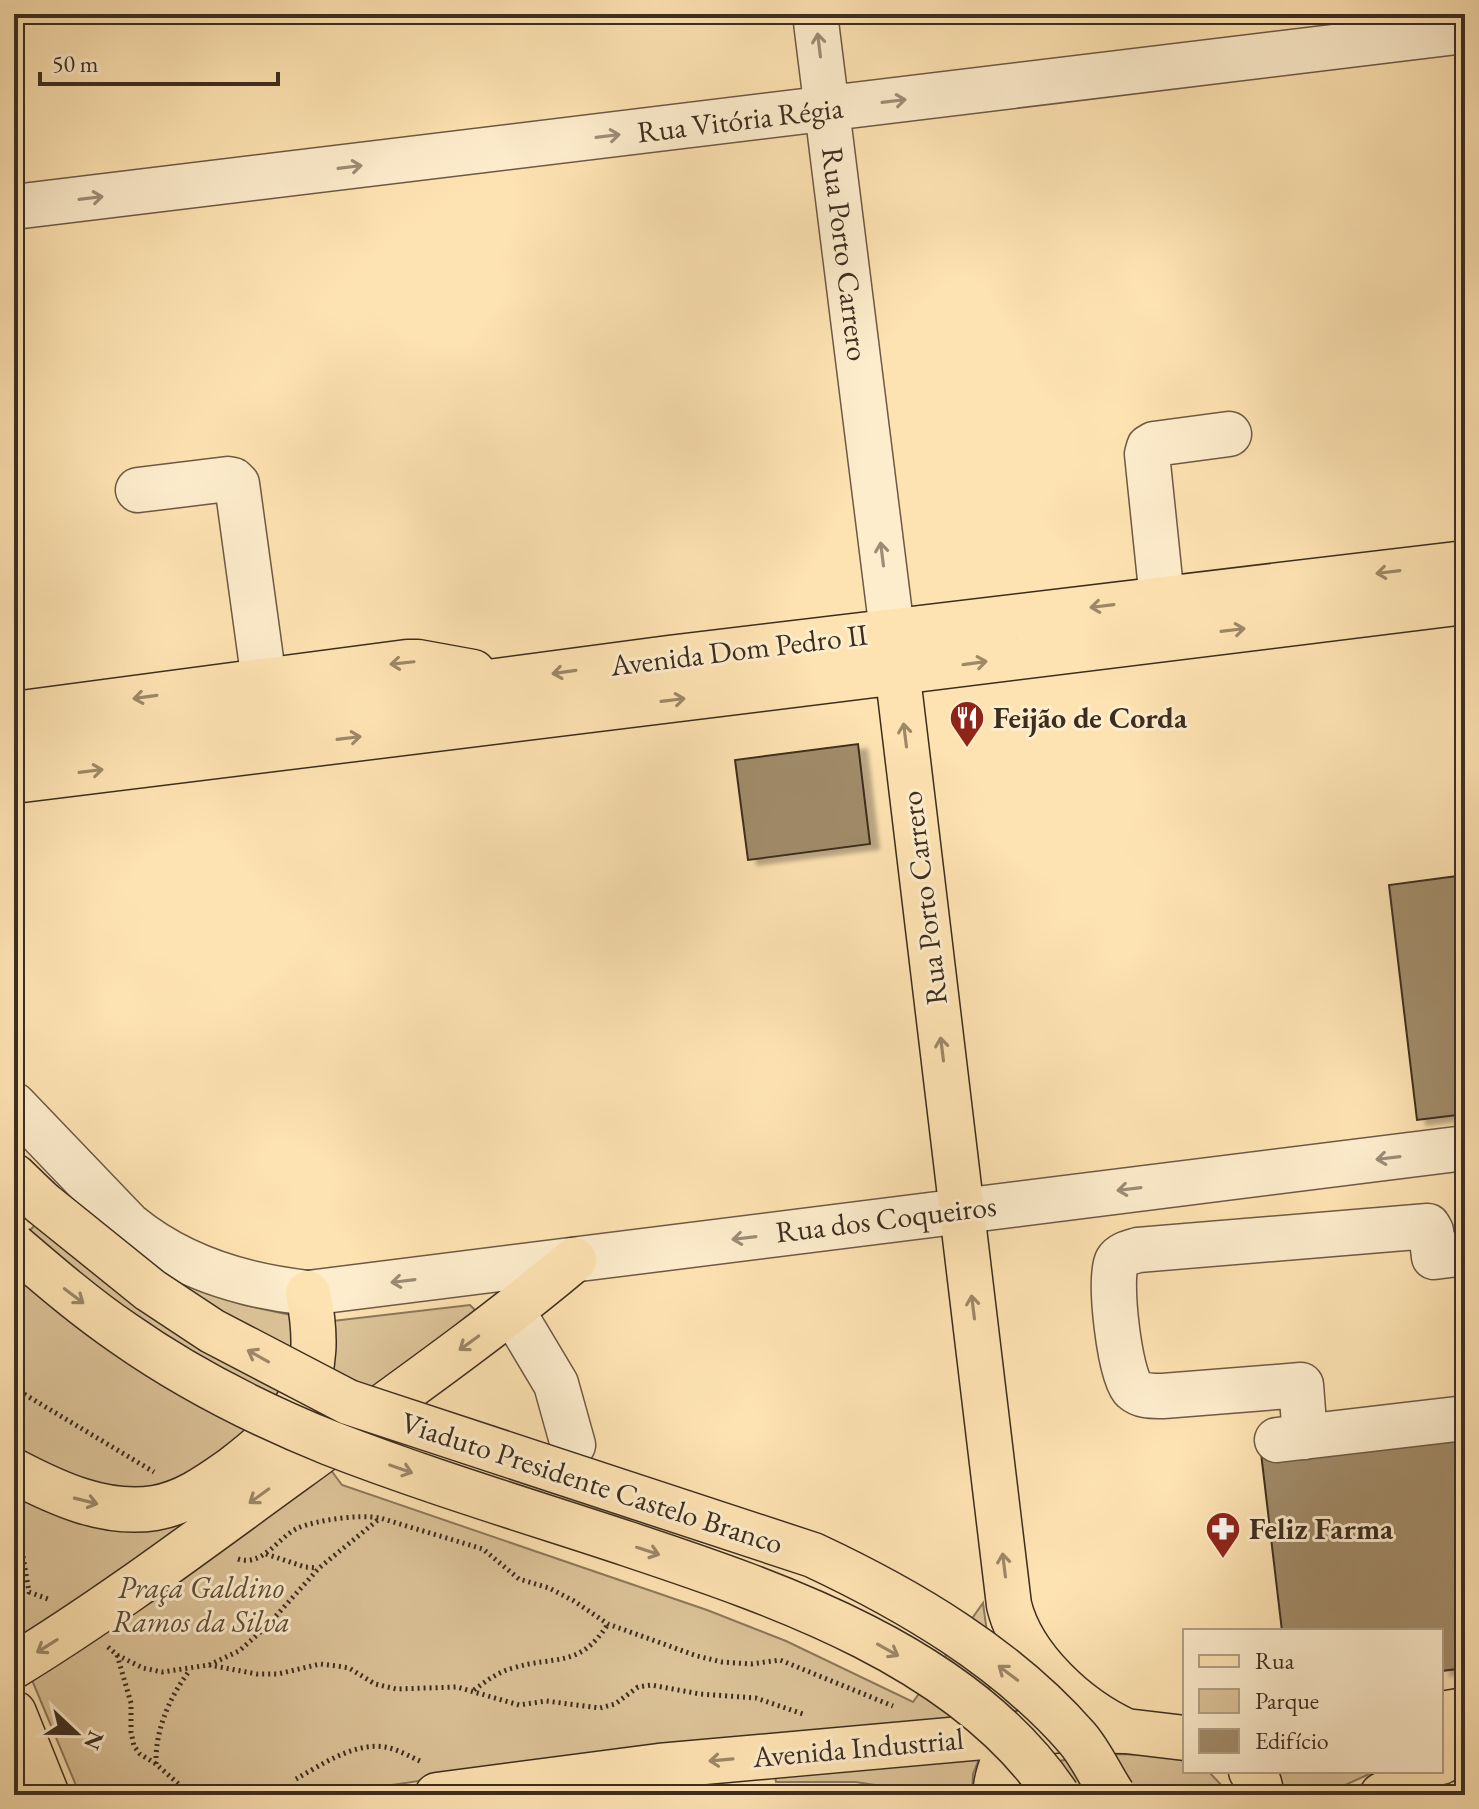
<svg xmlns="http://www.w3.org/2000/svg" width="1479" height="1809" font-family="'EB Garamond',serif">
<style>
.green{fill:#ddc499;stroke:#8c785c;stroke-width:2}
.building{fill:#a18c6b;stroke:#3c2d1f;stroke-width:2;filter:url(#shadow)}
.lines{fill:none;stroke-linecap:round;stroke-linejoin:round}
.minor-casing{stroke:#6c5a44;stroke-width:47}
.major-casing{stroke:#3c2d1f;stroke-width:47}
.highway-casing{stroke:#3c2d1f;stroke-width:47}
.path{stroke:#3c2d1f;stroke-width:5;stroke-dasharray:2 4;stroke-linecap:butt}
.minor{stroke:#feedcd;stroke-width:44}
.major{stroke:#fee3b2;stroke-width:44}
.highway{stroke:#fee3b2;stroke-width:44}
.highway-bridge-casing{stroke:#3c2d1f;stroke-width:47;stroke-linecap:butt}
.highway-bridge{stroke:#fee3b2;stroke-width:44}
.oneway{stroke:#9d8d76}
.oneway2{stroke:#9d8868}
.labels{text-anchor:middle;stroke-width:6;stroke-linejoin:round;paint-order:stroke}
.street-label{font-size:30px;fill:#3c2d1f;stroke:#feedcd}
.poi-label{font-size:30px;font-weight:bold;fill:#3c2d1f;stroke:#feedcd;text-anchor:start}
.park-label{font-size:30px;font-style:italic;fill:#5c4b37;stroke:#feedcd}
</style>
<defs>
<filter id="shadow"><feDropShadow dx="9" dy="5" stdDeviation="2" flood-color="#0004"/></filter>
</defs>
<rect width="100%" height="100%" fill="#fee3b2"/>
<filter id="stains"><feTurbulence type="fractalNoise" baseFrequency=".0025" numOctaves="4"/><feColorMatrix values="0 0 0 0 .2 0 0 0 0 .09 0 0 0 0 .02 0 0 0 .5 -.17"/></filter>
<radialGradient id="worn" r=".72"><stop offset=".6" stop-color="#630" stop-opacity="0"/><stop offset="1" stop-color="#630" stop-opacity=".3"/></radialGradient>
<path class="green" d="M64 1193 94 1224 207 1293 244 1305 324 1322 470 1305 476 1311 310 1442 342 1485 707 1610 786 1641 913 1702 983 1603 993 1676 988 1693 964 1718 446 1777 324 1795H80L14 1637V1248Z
M1107 1754 1161 1755 1183 1759 1185 1771H1208L1225 1789 1226 1795H1038L1058 1761Z
M979 1759 973 1774 972 1795H938L856 1782H776L775 1776Z
M1279 1771H1376L1323 1795H1284Z"/>
<path class="building" d="M858 744 870 844 748 860 735 760Z
M1465 875V1114L1417 1120 1389 885Z
M1465 1430V1668L1441 1671V1631H1282L1261 1453Z"/>
<g class="lines">
<defs>
<path id="minor" d="M815 14 892 631
M14 207 1465 31
M138 490 228 479 233 480 237 484 264 681
M1162 599 1147 454 1149 447 1154 444 1229 434
M14 1105 129 1225C180 1267 243 1286 308 1293L1465 1148
M513 1312 556 1384 573 1445
M1305 1437 1301 1385 1163 1396C1153 1396 1142 1397 1133 1389 1120 1378 1108 1277 1117 1261 1121 1254 1131 1252 1138 1250L1428 1226 1431 1231 1434 1257 1465 1253
M1277 1440 1465 1418"/>
<path id="major" d="M894 644 1009 1605C1022 1659 1078 1709 1126 1731
M14 714 407 662H418L473 672
M14 745 669 658 1465 563
M14 781 1465 602
M14 1471C56 1493 105 1516 155 1508 184 1503 207 1487 231 1470 300 1418 326 1381 308 1293
M14 1666C112 1606 204 1536 298 1468 391 1400 486 1334 574 1260
M14 1713 47 1795
M1441 1714 1465 1710
M1441 1762 1465 1747
M1251 1771 1259 1783 1262 1795
M437 1795 659 1766 1062 1730 1126 1731 1185 1738
M995 1795C997 1769 1006 1753 1022 1733
M1382 1795 1426 1771"/>
<path id="highway" d="M14 1176 42 1203"/>
</defs>
<use href="#minor" class="minor-casing"/>
<use href="#major" class="major-casing"/>
<use href="#highway" class="highway-casing"/>
<path class="path" d="M14 1388 154 1472
M16 1515 29 1592 48 1599
M266 1554 305 1567 318 1568
M238 1559C263 1567 278 1537 298 1528 317 1520 359 1514 380 1518L483 1549 519 1579 549 1588 574 1601 608 1624 697 1656 722 1662 751 1664 780 1660 893 1706
M108 1647 117 1655 131 1703V1732L134 1746 140 1754 156 1764 191 1795
M117 1655 143 1668 162 1672 209 1665 257 1674H278L320 1664 337 1666 349 1668 375 1684 396 1689 457 1687 519 1705 546 1701 600 1708 615 1704 638 1687 651 1685 700 1694 756 1698 803 1714
M209 1665 239 1651 266 1627 319 1568 379 1519
M474 1690C486 1681 498 1672 513 1668 555 1655 579 1669 608 1624
M156 1764C155 1730 170 1696 190 1670
M296 1779C321 1765 354 1742 385 1747 397 1749 409 1756 420 1761"/>
<use href="#minor" class="minor"/>
<use href="#major" class="major"/>
<use href="#highway" class="highway"/>
<defs>
<path id="highway-bridge" d="M42 1203 150 1290 212 1331 348 1402 813 1555C909 1600 1006 1657 1077 1738 1091 1754 1101 1777 1113 1795
M14 1246C49 1276 85 1307 123 1333 187 1378 258 1414 330 1443 428 1481 528 1511 628 1544 778 1594 965 1657 1057 1795"/>
</defs>
<use href="#highway-bridge" class="highway-bridge-casing"/>
<use href="#highway-bridge" class="highway-bridge"/>
</g>
<defs><path id="oneway-shaft" d="M-6 0H5M1.5-3L5.5 0L1.5 3" fill="none" stroke-width="1.6" stroke-linecap="round" stroke-linejoin="round" transform="scale(2)"/></defs>
<g class="oneway">
<use href="#oneway-shaft" transform="translate(819 45) rotate(-97)"/>
<use href="#oneway-shaft" transform="translate(894 101) rotate(-7)"/>
<use href="#oneway-shaft" transform="translate(608 136) rotate(-7)"/>
<use href="#oneway-shaft" transform="translate(350 167) rotate(-7)"/>
<use href="#oneway-shaft" transform="translate(91 198) rotate(-7)"/>
<use href="#oneway-shaft" transform="translate(882 554) rotate(-97)"/>
<use href="#oneway-shaft" transform="translate(1388 1158) rotate(173)"/>
<use href="#oneway-shaft" transform="translate(1129 1189) rotate(173)"/>
<use href="#oneway-shaft" transform="translate(744 1238) rotate(173)"/>
<use href="#oneway-shaft" transform="translate(403 1281) rotate(173)"/>
</g>
<g class="oneway2">
<use href="#oneway-shaft" transform="translate(1388 572) rotate(173)"/>
<use href="#oneway-shaft" transform="translate(1102 606) rotate(173)"/>
<use href="#oneway-shaft" transform="translate(1233 630) rotate(-7)"/>
<use href="#oneway-shaft" transform="translate(402 663) rotate(174)"/>
<use href="#oneway-shaft" transform="translate(975 663) rotate(-8)"/>
<use href="#oneway-shaft" transform="translate(564 672) rotate(172)"/>
<use href="#oneway-shaft" transform="translate(145 697) rotate(172)"/>
<use href="#oneway-shaft" transform="translate(673 700) rotate(-7)"/>
<use href="#oneway-shaft" transform="translate(905 735) rotate(-97)"/>
<use href="#oneway-shaft" transform="translate(349 738) rotate(-7)"/>
<use href="#oneway-shaft" transform="translate(91 771) rotate(-7)"/>
<use href="#oneway-shaft" transform="translate(942 1049) rotate(-97)"/>
<use href="#oneway-shaft" transform="translate(74 1296) rotate(37)"/>
<use href="#oneway-shaft" transform="translate(973 1307) rotate(-97)"/>
<use href="#oneway-shaft" transform="translate(469 1343) rotate(144)"/>
<use href="#oneway-shaft" transform="translate(258 1356) rotate(-151)"/>
<use href="#oneway-shaft" transform="translate(401 1469) rotate(19)"/>
<use href="#oneway-shaft" transform="translate(259 1496) rotate(144)"/>
<use href="#oneway-shaft" transform="translate(86 1501) rotate(14)"/>
<use href="#oneway-shaft" transform="translate(648 1551) rotate(18)"/>
<use href="#oneway-shaft" transform="translate(1004 1565) rotate(-97)"/>
<use href="#oneway-shaft" transform="translate(47 1646) rotate(148)"/>
<use href="#oneway-shaft" transform="translate(888 1650) rotate(29)"/>
<use href="#oneway-shaft" transform="translate(1008 1673) rotate(-143)"/>
<use href="#oneway-shaft" transform="translate(721 1760) rotate(175)"/>
</g>
<defs>
<symbol id="restaurant-pin" viewBox="-11 -11 22 30"><path d="M0 17L-7.5 6A9.5 9.5 0 1 1 7.5 6Z" fill="#8f2418" stroke="#feedcd"/><path d="M-5-6h1v4h1v-4h1v4h1v-4h1v5L-1.5 .5V6h-2V.5L-5-1ZM5-6V6H3V1.5H1.5Q1.5-4 5-6Z" fill="#fff"/></symbol>
<symbol id="pharmacy-pin" viewBox="-11 -11 22 30"><path d="M0 17L-7.5 6A9.5 9.5 0 1 1 7.5 6Z" fill="#8f2418" stroke="#feedcd"/><path d="M-2-6h4v4h4v4h-4v4h-4v-4h-4v-4h4Z" fill="#fff"/></symbol>
</defs>
<g fill-rule="evenodd">
<use href="#restaurant-pin" x="947" y="698" width="40" height="54"/>
<use href="#pharmacy-pin" x="1203" y="1509" width="40" height="54"/>
</g>
<g class="labels">
<g class="street-label">
<text transform="translate(740 120) rotate(-7)" y="10">Rua Vitória Régia</text>
<text transform="translate(845 254) rotate(83)" y="10">Rua Porto Carrero</text>
<text transform="translate(739 650) rotate(-7)" y="10">Avenida Dom Pedro II</text>
<text transform="translate(924 898) rotate(-97)" y="10">Rua Porto Carrero</text>
<text transform="translate(886 1219) rotate(-7)" y="10">Rua dos Coqueiros</text>
<text transform="translate(592 1483) rotate(18)" y="10">Viaduto Presidente Castelo Branco</text>
<text transform="translate(858 1748) rotate(-5)" y="10">Avenida Industrial</text>
</g>
<g class="poi-label">
<text x="993" y="728">Feijão de Corda</text>
<text x="1249" y="1539">Feliz Farma</text>
</g>
<g class="park-label">
<text x="201" y="1598">Praça Galdino<tspan x="201" dy="34">Ramos da Silva</tspan></text>
</g>
</g>
<rect width="1479" height="1809" fill="none" stroke="#fee3b2" stroke-width="48"/>
<rect x="16" y="16" width="1447" height="1777" fill="none" stroke="#3c2d1f" stroke-width="4"/>
<rect x="24" y="24" width="1431" height="1761" fill="none" stroke="#3c2d1f" stroke-width="2"/>
<rect x="1183" y="1629" width="260" height="144" fill="#feedcd" stroke="#b0a087" stroke-width="2"/>
<rect x="1199" y="1655" width="40" height="12" fill="#fee3b2" stroke="#b0a087" stroke-width="2"/>
<text x="1255" y="1669" font-size="24" fill="#3c2d1f">Rua</text>
<rect x="1199" y="1689" width="40" height="24" fill="#ddc499" stroke="#b0a087" stroke-width="2"/>
<text x="1255" y="1709" font-size="24" fill="#3c2d1f">Parque</text>
<rect x="1199" y="1729" width="40" height="24" fill="#a18c6b" stroke="#b0a087" stroke-width="2"/>
<text x="1255" y="1749" font-size="24" fill="#3c2d1f">Edifício</text>
<g transform="translate(76 1733) rotate(112)" stroke="#feedcd" stroke-width="6" paint-order="stroke">
<path d="M0-6L14 30L0 20L-14 30Z" fill="#3c2d1f"/>
<text y="-12" font-size="22" font-weight="bold" text-anchor="middle" fill="#3c2d1f">N</text>
</g>
<path d="M40 72v12h238v-12" fill="none" stroke="#3c2d1f" stroke-width="4"/>
<text x="52" y="72" font-size="24" fill="#3c2d1f" stroke="#feedcd" stroke-width="6" paint-order="stroke">50 m</text>
<rect width="100%" height="100%" filter="url(#stains)"/>
<rect width="100%" height="100%" fill="url(#worn)"/>
</svg>
